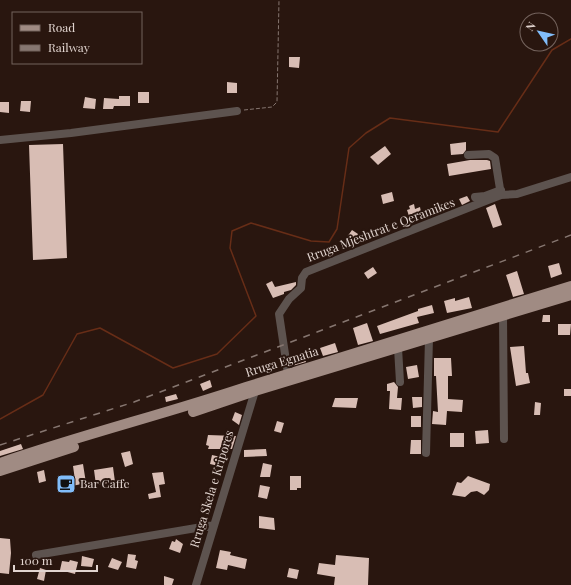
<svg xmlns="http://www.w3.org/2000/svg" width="571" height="585" font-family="'Playfair Display',serif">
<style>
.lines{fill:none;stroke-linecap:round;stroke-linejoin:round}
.stream{stroke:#672d17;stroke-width:1.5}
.building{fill:#d8bdb4}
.path{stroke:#85756f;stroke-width:1;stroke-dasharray:4 2;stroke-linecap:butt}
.minor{stroke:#5d534f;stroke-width:8}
.major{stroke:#a08b83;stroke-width:10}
.rail{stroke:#867670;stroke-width:1.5;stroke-dasharray:7 7;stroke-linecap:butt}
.labels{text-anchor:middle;stroke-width:4;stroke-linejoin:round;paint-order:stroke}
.street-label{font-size:12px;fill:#e1d4cf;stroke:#29160f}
.poi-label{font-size:12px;fill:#e1d4cf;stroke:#29160f;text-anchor:start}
</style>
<rect width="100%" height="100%" fill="#29160f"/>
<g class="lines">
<path class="stream" d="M0 419 43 395 77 334 100 328 173 368 217 354 256 316 230 248 232 231 251 223 311 241 329 242 337 229 349 148 366 133 390 118 498 132 552 50 571 39"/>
</g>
<path class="building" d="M289 57H300L299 68 289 67Z
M227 82 237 83V93H227Z
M138 92H149V103H138Z
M119 96H130V106H114L113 109H103L104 98 119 99Z
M85 97 96 99 95 109 83 108Z
M21 101H31L30 112 20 111Z
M0 102H9V113L0 112Z
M466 142V150L463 154 451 155 450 144Z
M63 144 67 258 33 260 29 145Z
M385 146 391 154 378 165 370 157Z
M470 160H487L490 161 491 169 449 176 447 164Z
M392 192 394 201 383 204 381 195Z
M467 196 470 201 462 205 459 199Z
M414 204 415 209 420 207 421 212 409 216 407 210 410 209 409 206Z
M495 204 502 225 493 228 486 208Z
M352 230 358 234 354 241 347 237Z
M559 263 562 274 551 278 548 266Z
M373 267 377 273 368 279 364 273Z
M517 271 524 294 513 297 506 275Z
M272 281 275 287 296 282V285L291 290 284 292V294L273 298 266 284Z
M469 297 472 308 447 313 444 301 455 298V301Z
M432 305 434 313 417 317 419 323 380 334 377 326 418 311V309Z
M543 315H550V322H542Z
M367 323 373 341 358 345 353 328Z
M558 324H571L570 335H558Z
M335 343 338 352 323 356 320 348Z
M524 346 526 373H528L530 383 516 386 510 347Z
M304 355 306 362 292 366 291 359Z
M434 358H451L452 376H448V399L463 400 462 412 447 411 446 425 432 424 433 411 438 412 436 376H434Z
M417 365 419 377 408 379 406 367Z
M210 380 212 387 203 391 200 384Z
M394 382 398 387 397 398H402L401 410 389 409 390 391H387V384Z
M564 389H571V396H564Z
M176 394 178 399 166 402 165 397Z
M412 397H422V407L413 408Z
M335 398H358L356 408 332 407Z
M535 402 541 403 540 415H534Z
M235 412 242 415 239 425 232 420Z
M411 416H421V427H411Z
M277 421 284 423 281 433 274 431Z
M488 430 489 443 476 444 475 431Z
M450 433H464V447H450Z
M208 435 236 436 232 449H208L209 446 206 445Z
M411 440H421V454H410Z
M21 444 23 449 0 456V451Z
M266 449 267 456 244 457V450Z
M130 451 133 464 125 467 121 453Z
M212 455 225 458 223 467 210 464Z
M263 463 272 465 270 477H260Z
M83 464 86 483 63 488 62 482 75 480 73 466Z
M113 467 115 482 96 485 94 470Z
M44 470 46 481 39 483 37 472Z
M163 472 165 484 159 485 161 497 149 499 148 494 156 492 152 473Z
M290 476H301V488H297V490H290Z
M468 476 490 484 489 490 484 495 477 491 471 492 465 497 452 495 457 482 461 483Z
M260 485 270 487 267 499 258 497Z
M259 516 274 518 275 530 259 528Z
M0 538 10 539 11 553 9 574 0 573Z
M176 539 183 544 180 553 169 549 172 541 175 542Z
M220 550 231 552 230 555 247 559 245 569 228 565 227 570 216 568Z
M128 554 136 555 135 560 138 561 136 569 126 567Z
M336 555 369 558 368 585H334L335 577 317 574 319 563 335 565Z
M82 556 94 559 92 567 81 566Z
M112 558 122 562 118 570 108 567Z
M70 560 78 562 75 574 60 570 62 561 69 562Z
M40 568 46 570 44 581 37 579Z
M289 568 299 570 297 579 287 577Z
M164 576 174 579 172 585H164Z"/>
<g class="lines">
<path class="path" d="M244 110 272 107 277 102 279 0"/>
<path class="minor" d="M0 140 71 133 237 111
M468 155 489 154 495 158 501 195
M475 197 485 196 501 190
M503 315 504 439
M398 348 400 382
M288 374 279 314 289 299 301 288 302 278 306 272 488 200 501 195 517 194 571 177
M426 453 429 338
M36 555 214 525
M196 585 255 391 254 387"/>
<path class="major" d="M193 412 255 391 571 295
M0 463C81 435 165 414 246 387L571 286
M0 471 74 447"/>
<path class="rail" d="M0 445 134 402 571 235"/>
</g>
<defs>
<symbol id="cafe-square" viewBox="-11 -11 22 22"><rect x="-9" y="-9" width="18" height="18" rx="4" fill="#81bdfa" stroke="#29160f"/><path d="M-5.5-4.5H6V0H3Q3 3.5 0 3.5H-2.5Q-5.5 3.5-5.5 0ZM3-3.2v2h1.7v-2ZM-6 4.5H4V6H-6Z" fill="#111"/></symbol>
</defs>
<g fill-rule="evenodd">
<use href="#cafe-square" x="55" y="473" width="22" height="22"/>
</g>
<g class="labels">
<g class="street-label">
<text transform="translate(381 230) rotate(-21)" y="4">Rruga Mjeshtrat e Qeramikes</text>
<text transform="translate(282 362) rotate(-17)" y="4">Rruga Egnatia</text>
<text transform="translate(212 489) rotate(-73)" y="4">Rruga Skela e Kripores</text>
</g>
<g class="poi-label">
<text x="80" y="488">Bar Caffe</text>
</g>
</g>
<rect x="12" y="12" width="130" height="52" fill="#29160f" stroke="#73625c"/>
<rect x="20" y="25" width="20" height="6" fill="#a08b83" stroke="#73625c"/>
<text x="48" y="32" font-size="12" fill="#e1d4cf">Road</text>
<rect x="20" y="45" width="20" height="6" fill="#867670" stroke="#73625c"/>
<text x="48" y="52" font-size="12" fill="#e1d4cf">Railway</text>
<g transform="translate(539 32) rotate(304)"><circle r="19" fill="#29160f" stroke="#73625c"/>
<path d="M0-3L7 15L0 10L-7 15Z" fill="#81bdfa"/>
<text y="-6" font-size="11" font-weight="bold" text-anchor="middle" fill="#e1d4cf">N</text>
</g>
<path d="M14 565v6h83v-6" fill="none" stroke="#e1d4cf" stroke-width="2"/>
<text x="20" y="565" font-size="12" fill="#e1d4cf" stroke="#29160f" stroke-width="3" paint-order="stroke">100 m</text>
</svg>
